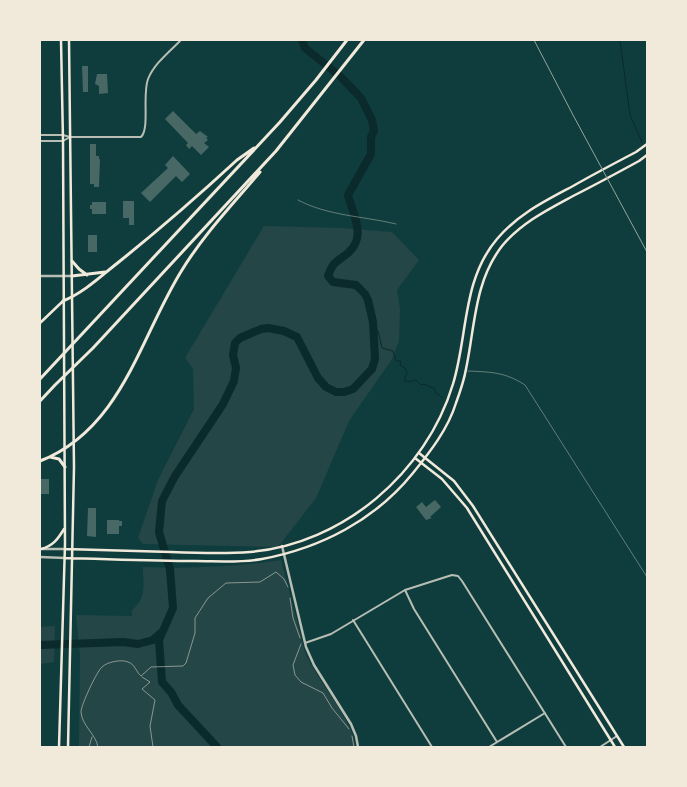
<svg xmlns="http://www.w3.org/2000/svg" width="687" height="787" font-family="Spectral,serif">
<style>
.green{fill:#244646}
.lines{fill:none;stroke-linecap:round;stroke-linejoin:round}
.stream{stroke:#0a2a2b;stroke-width:1}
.river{stroke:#0a2a2b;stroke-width:8}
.building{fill:#486865}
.path{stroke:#f1e9da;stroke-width:0.5}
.service{stroke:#b8beb3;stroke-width:0.5}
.minor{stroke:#b8beb3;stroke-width:2}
.tertiary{stroke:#b8beb3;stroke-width:2.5}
.secondary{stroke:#f1e9da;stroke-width:2.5}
.motorway{stroke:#f1e9da;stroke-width:3}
.rail{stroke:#97a49c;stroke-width:1}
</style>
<rect width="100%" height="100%" fill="#0f3d3e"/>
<path class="green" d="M264 226 340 228 392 232 419 260 397 290 400 309 399 341 392 359 349 421 316 498 278 547 143 544 138 538 158 480 194 409 193 368 185 358Z
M281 560 305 652C315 679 355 721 355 747H79L80 655 76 615 132 616V610C147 597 143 585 143 567 189 569 236 567 281 560Z
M55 626 54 662 40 664V627Z"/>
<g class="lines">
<path class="stream" d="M620 40 630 115 642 142
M373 324 378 331 382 348 393 351 396 361H401L400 365 405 368 407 373 405 377V381L408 382 416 380 421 385 424 384 435 389 436 393 443 398"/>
<path class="river" d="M162 633 159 640 162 682 171 692 178 705 217 747
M40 645 123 642 138 644 153 640 163 631 173 608 170 569 159 532 162 501 175 476 223 404 234 381 236 368 233 355 235 343 240 338 261 329 268 328 284 331 297 337 318 378 326 387 336 392H344L353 389 372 369 375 359 373 322 368 300 365 294 356 285 333 282 328 276C334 260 336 263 348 253 367 237 353 215 348 195L371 154V137L374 131 372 120 361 98 341 77 305 48 302 40"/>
</g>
<path class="building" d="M82 66H88V92H83Z
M97 74H107L108 93 99 94V86L95 84Z
M173 111 196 134 200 131 208 137 206 138 208 140 204 143 209 147 201 155 192 146 189 149 186 145 188 143 165 119Z
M90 144H96V156H99V159H100L99 187H94V184H90Z
M173 156 190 174 182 182 176 176 150 202 141 193 168 168 165 165Z
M123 201H134V225H129V218H123Z
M92 202H106V214H92V209H90V205H92Z
M88 235H97V252H88Z
M41 479H49V494H41Z
M435 500 441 507 430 517 432 518 426 520 416 507 422 502 426 507Z
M88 508H96V537L87 536Z
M107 520H119V521H122V526H119V534H107Z"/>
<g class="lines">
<path class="path" d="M290 598 293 618 300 638
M301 644 293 665 295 675 301 682 323 693 332 708 349 729
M142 677 150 682 142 689 155 700 150 726 153 747
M352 736 354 747
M89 747 92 737
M98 747C96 734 82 726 81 712 81 705 97 671 102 667 107 662 121 659 128 662 135 664 136 672 141 676L151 667 183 666 186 663 195 633V618L208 598 226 583 260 582 276 572 284 579 288 587"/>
<path class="service" d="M298 200C328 216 363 216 396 224
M468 371C491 372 505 372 525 385L647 577"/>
<path class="minor" d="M40 135H63L70 137H141C150 128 142 95 148 79 154 64 169 52 181 40
M40 141H63L70 137
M405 590 414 609 497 742
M353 620 432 747
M305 643 331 634 405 590 452 575 458 576 462 581 566 747
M489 747 545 713
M600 747 617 736"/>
<path class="tertiary" d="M40 276H72
M282 546 306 647 314 665 351 724 356 736 358 747
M42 549H65
M40 557 65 558"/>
<path class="secondary" d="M40 323 62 302
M419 453 454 481 473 506 624 747
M415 458 442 479 467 508 615 747
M41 549C53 546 58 539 64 529
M65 549C101 550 136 551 171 552 197 553 224 554 250 552 343 544 426 473 453 384 468 335 462 280 497 239 518 214 545 201 573 186 594 174 615 163 636 152L647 144
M65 558C108 559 152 561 195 561 217 561 240 563 262 559 321 548 375 520 413 473 430 452 448 429 456 403 460 392 464 381 466 369 475 327 474 282 502 246 521 223 547 210 573 196 595 185 617 173 639 161L647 155
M59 747 65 544 63 141 61 40
M68 747 74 467 69 40"/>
<path class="motorway" d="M72 261 79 269 87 275
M72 276 105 272
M63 301C85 292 102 275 120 261 160 229 199 195 237 160L254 148
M40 379 280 122 316 80 347 40
M40 401 55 385 93 348 276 151 364 40
M50 457 59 459 65 467
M40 461C122 429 140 337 182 270 204 234 233 204 260 172"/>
<path class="rail" d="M534 40 573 115 647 252"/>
</g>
<rect width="687" height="787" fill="none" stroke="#f1e9da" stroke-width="82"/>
</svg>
